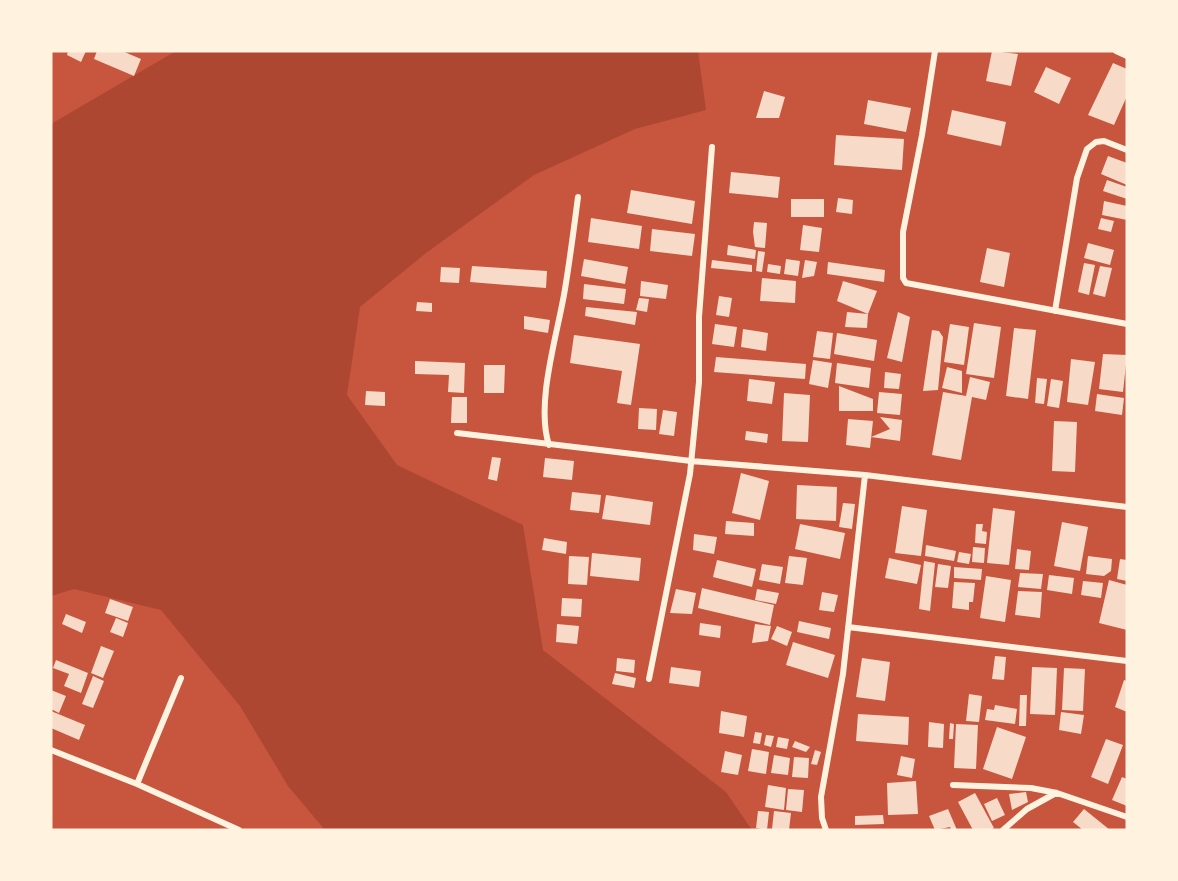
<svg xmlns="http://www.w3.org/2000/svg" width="1178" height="881" font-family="'PT Serif',serif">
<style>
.green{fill:#ae4732}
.building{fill:#f7dbc8}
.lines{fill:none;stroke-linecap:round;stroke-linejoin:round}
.minor{stroke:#fff3e0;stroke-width:6}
</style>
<rect width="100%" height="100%" fill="#c8553d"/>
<path class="green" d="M176 51H698L706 110 635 129 534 175 426 253 360 307 347 395 397 465 523 525 543 650 726 792 752 830H325L288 786 240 706 161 610 74 589 51 596V124Z"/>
<path class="building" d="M68 51H86L81 62 67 55Z
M97 51H122L141 59 134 76 94 59Z
M992 51 1018 54 1011 86 986 81Z
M1113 63 1127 69V96L1114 125 1088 115Z
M1046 67 1071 78 1059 104 1034 92Z
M764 91 785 97 779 118H756Z
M868 100 911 108 906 132 864 124Z
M952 110 1006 122 1001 146 947 134Z
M836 135 904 139 902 170 834 165Z
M1108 156 1127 163V185L1101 174Z
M731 172 780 177 778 198 729 193Z
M1107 180 1127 187V199L1103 191Z
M631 190 695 201 692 224 627 213Z
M838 198 853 200 852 214 836 212Z
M791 199H824V217H791Z
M1104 201 1127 206V220L1102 215Z
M591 218 642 226 639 249 588 242Z
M1101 218 1114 221 1111 232 1098 229Z
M754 222 767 223 765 248 755 247 753 232Z
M803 225 822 228 819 252 800 250Z
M652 229 695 234 692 256 650 251Z
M1088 243 1114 250 1110 265 1084 258Z
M728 245 756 250 755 259 727 255Z
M987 248 1010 253 1004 287 980 282Z
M758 251 765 252 762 272 756 271Z
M584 259 628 267 625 284 581 276Z
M786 259 800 261 798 276 784 274Z
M712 260 752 265V272L711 268Z
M805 260 817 262 814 276 802 278Z
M828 262 885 270 884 282 827 274Z
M1084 263 1095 265 1089 295 1078 292Z
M768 264 781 266 780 274 767 272Z
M472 266 547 271 546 288 470 282Z
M1100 266 1112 268 1105 297 1093 294Z
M441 267 460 268 459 283 440 282Z
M762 278 796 281 795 303 760 301Z
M641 281 668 285 666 299 640 296Z
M843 281 877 291 868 314 867 328 845 327 847 312 868 314 837 301Z
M584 284 626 289 624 304 583 299Z
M719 296 732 298 729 317 716 315Z
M639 298 649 299 647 312 636 310Z
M417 302 432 303V312L416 311Z
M586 307 637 312 635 325 585 316Z
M898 312 910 317 902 362 887 358Z
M524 316 550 320 548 333 524 329Z
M974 323 1001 327 994 378 966 374Z
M715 324 737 327 734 347 712 344Z
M950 324 969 327 964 365 944 362Z
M1014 328 1036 330 1028 399 1006 396Z
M743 329 768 333 766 351 741 347Z
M932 330 939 331 943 337 938 390 923 391Z
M817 331 833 333 830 359 813 357Z
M837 333 877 340 874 361 834 354Z
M574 335 640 344 631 405 617 403 622 371 570 363Z
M1103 354 1127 355 1123 392 1099 389Z
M716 357 806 364 805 379 714 372Z
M1071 359 1095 362 1088 405 1067 402Z
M813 360 832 363 828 388 809 384Z
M415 361 465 363 464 393 448 392 449 375 415 374Z
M837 363 871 368 869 388 835 383Z
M484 365H505L504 393H484Z
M947 367 962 371V393L942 388Z
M885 372 901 374 899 389 884 388Z
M970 377 990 382 986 400 972 397 961 460 932 455 943 392 966 396Z
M1037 378 1047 379 1044 404 1035 403Z
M749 379 775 382 772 404 747 401Z
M1051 379 1063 381 1059 408 1047 406Z
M839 386 873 399V411H839Z
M366 391 385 392V406L365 405Z
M879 392 902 394 900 415 877 413Z
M784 393 810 395 808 442 782 441Z
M1097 394 1124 398 1122 415 1095 411Z
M452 397H467V423H451Z
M639 408 657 409 656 430 638 429Z
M663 410 677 412 674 436 659 434Z
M880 417 902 420 900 441 871 437 890 429Z
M848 419 873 421 870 448 846 445Z
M1054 421 1077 422 1075 472 1052 471Z
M746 431 768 434 767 443 745 440Z
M492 457 501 458 497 481 488 479Z
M545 458 574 461 572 480 543 477Z
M741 473 769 481 760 520 732 513Z
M797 485 837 487 836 521 796 519Z
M572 492 601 495 599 513 570 510Z
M606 495 653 502 650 525 602 519Z
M843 503 855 504 852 529 839 527Z
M902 506 927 510 921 556 895 553Z
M993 508 1015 511 1009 565 987 563Z
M726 521 754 523V536L725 534Z
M1062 522 1088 527 1080 571 1054 566Z
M800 524 845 533 840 559 795 549Z
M976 524H983L982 531 987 532 986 544 975 543Z
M694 534 717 537 714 554 693 550Z
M544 538 567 542 566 554 542 550Z
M926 545 956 551 954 561 925 556Z
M973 547 985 548 984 563 972 562Z
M1017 549 1031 551 1029 570 1015 569Z
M959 552 971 554 969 564 957 562Z
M592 553 641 558 639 581 590 576Z
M569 556 589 557 587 585 568 584Z
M789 556 807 558 803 585 785 583Z
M1088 556 1112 559 1111 571 1104 576 1086 574Z
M889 558 921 565 917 584 885 578Z
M1120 559 1127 560V581L1117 579Z
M717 560 756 569 752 587 713 577Z
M924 561 935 563 930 611 919 609Z
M762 564 783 567 780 584 759 580Z
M938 564 951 566 948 588 935 587Z
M954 567 982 569 981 580 954 578Z
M1020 573 1043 574 1041 589 1018 587Z
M1049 575 1074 578 1072 594 1047 590Z
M986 576 1011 580 1005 622 980 618Z
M1109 580 1127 585V630L1099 623Z
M1083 581 1103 583 1101 598 1081 595Z
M954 582 975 583 973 602H969V610L952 608Z
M702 588 774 605 770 625 698 608Z
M676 589 696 593 692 614 670 613Z
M757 589 779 593 776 604 755 600Z
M1018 591 1042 592 1040 618 1015 615Z
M822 592 838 595 834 612 819 610Z
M562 598 582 599 581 617 561 616Z
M110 599 133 607 128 621 105 613Z
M66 614 86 622 82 633 62 624Z
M116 618 128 623 123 637 110 632Z
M799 621 831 628 829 639 797 632Z
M700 623 721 626 720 638 699 635Z
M557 624 579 626 577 644 556 642Z
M755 624 771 626 768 641 752 643Z
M777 626 792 632 787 646 771 639Z
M793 642 835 655 828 678 786 665Z
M101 646 114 651 103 678 91 673Z
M995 656 1006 657 1004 680 992 679Z
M617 658 635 660 634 673 616 671Z
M862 658 890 662 885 701 856 697Z
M56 660 88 673 81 693 64 686 69 674 53 668Z
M671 667 701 671 699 687 669 683Z
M1032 667 1057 668 1055 715 1030 714Z
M1064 668 1085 669 1083 711 1062 710Z
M615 673 636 678 634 688 612 684Z
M93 676 104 681 93 708 82 704Z
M1124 680 1127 681V712L1115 707Z
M51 690 66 696 59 713 51 709Z
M969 694 982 696 979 722 966 721Z
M1020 695H1027L1026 726H1019Z
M995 705 1017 709 1015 724 985 720 987 709 994 710Z
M51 711 85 725 79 740 51 728Z
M721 711 747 716 744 737 719 733Z
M1061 712 1084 715 1081 734 1059 730Z
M858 714 909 717 908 745 856 741Z
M929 722 944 724 943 748 928 747Z
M950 723 954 724 953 739H949Z
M956 724 978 725 976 769 954 768Z
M997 727 1026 737 1012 779 983 769Z
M755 732 762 733 760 744 753 743Z
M766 735 774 736 771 747 764 745Z
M778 737 789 739 787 749 776 747Z
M1106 739 1123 745 1108 784 1091 777Z
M795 741 810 747 806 752 792 747Z
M752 749 769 752 766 774 748 771Z
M815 750 821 752 817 765 811 764Z
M725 751 742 755 738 775 721 772Z
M774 755 790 758 788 775 771 773Z
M901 756 915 759 912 778 897 775Z
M794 757 809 758 808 778 792 777Z
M1122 777 1127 779V806L1112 800Z
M916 781 918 814 888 815 887 783Z
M768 785 786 788 784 810 765 807Z
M788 789 804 790 802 812 786 810Z
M1026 792 1028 802 1012 810 1009 794Z
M975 793 994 828 990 830H973L958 802Z
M997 798 1005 815 992 821 984 804Z
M948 809 957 830H951L950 827 935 830 929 816Z
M1084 809 1110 830H1083L1073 822Z
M758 811 769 812 767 830 756 828Z
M774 811 791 813 789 830 772 829Z
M883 815 884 824 855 825V816Z"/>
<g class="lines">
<path class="minor" d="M935 51 922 135 903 232V278L906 283 1127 324
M1116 51 1127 56
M1055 311 1077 178 1087 149 1096 142 1104 141 1127 150
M457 433 691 461 865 475 1127 507
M549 445C535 403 558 333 565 289 570 259 574 228 578 197
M848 627 1127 661
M649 679 690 474 699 382V317L712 147
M51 750 137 784 239 830
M137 784 181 678
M953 785 1031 788 1057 793 1127 817
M826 830 822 818 821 797 843 674 865 475
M1003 830 1027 809 1056 793"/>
</g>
<rect width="1178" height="881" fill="none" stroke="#fff3e0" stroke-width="105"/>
</svg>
